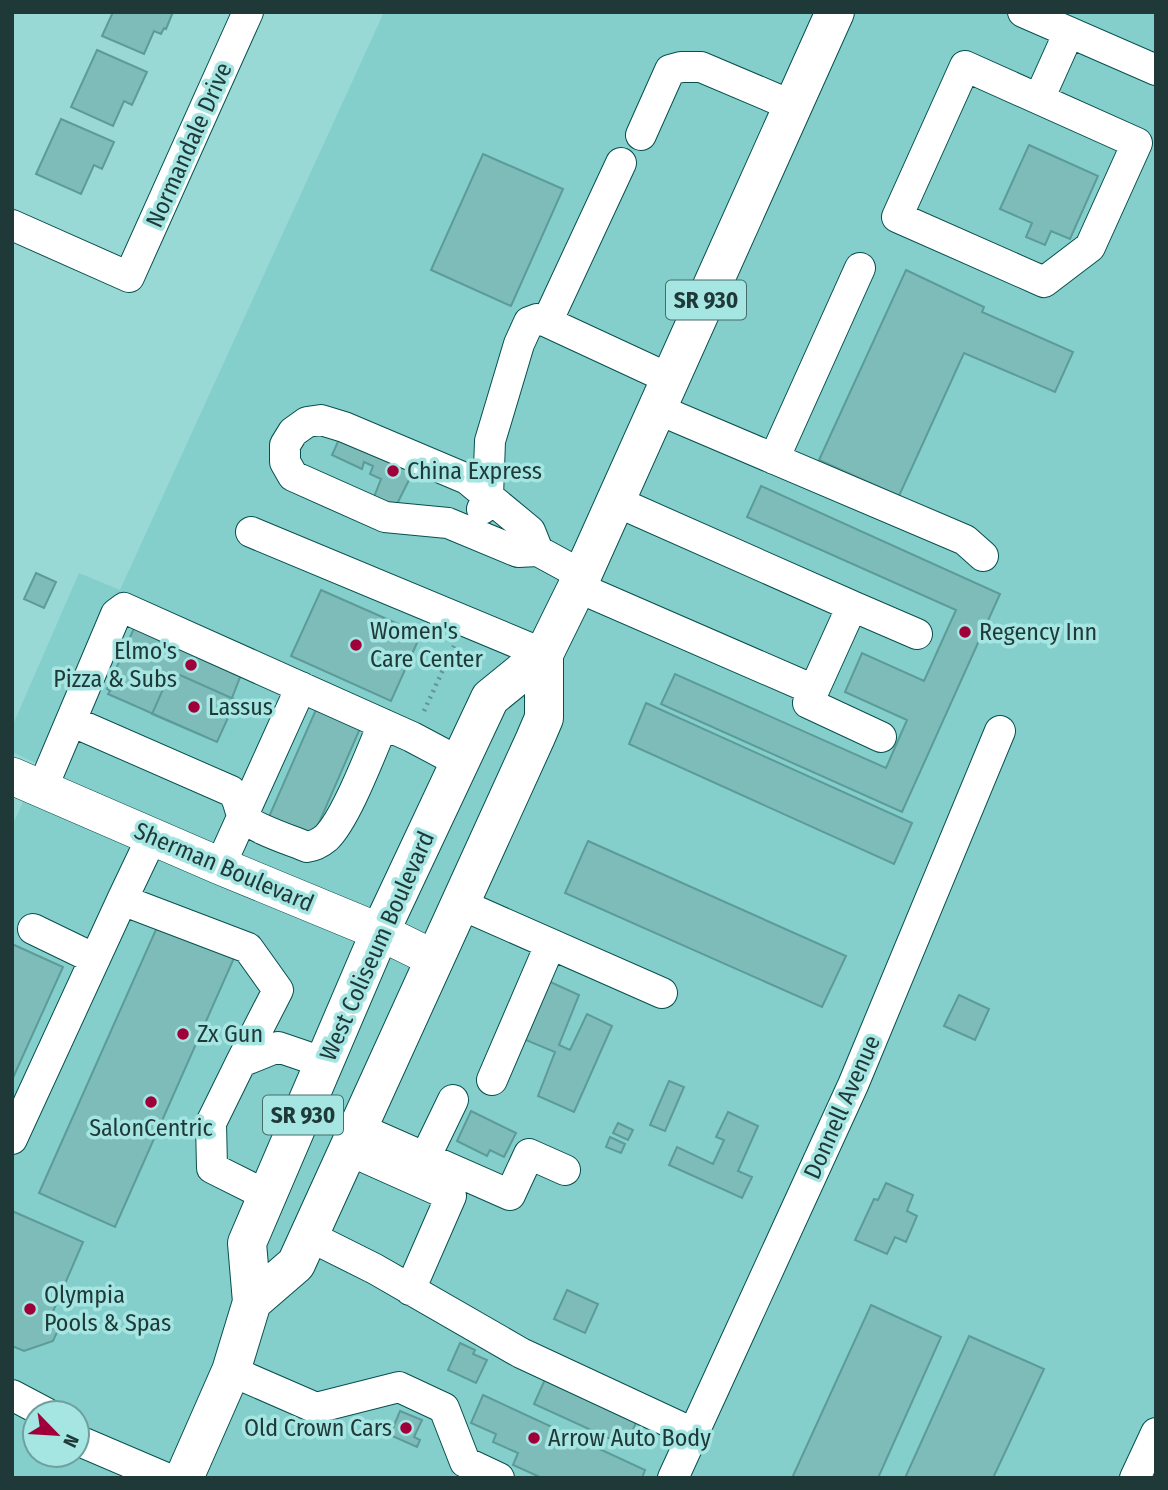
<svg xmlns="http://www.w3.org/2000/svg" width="1168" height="1490" font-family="'Fira Sans Condensed',sans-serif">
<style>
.built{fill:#84cfcb;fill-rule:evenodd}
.building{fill:#7dbcb9;stroke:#5c9b98;stroke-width:2}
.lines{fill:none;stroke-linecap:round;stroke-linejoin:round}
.minor-casing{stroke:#06504e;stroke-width:32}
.major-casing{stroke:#06504e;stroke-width:38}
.highway-casing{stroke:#06504e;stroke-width:40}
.path{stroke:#649391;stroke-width:4.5;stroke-dasharray:2 5;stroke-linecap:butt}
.minor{stroke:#fff;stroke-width:30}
.major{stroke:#fff;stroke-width:37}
.highway{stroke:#fff;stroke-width:38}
.poi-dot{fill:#a0003a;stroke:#a5e5e2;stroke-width:2.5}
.labels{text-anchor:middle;stroke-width:7;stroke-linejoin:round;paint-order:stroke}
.shield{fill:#a5e5e2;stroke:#476d6b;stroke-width:2}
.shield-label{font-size:23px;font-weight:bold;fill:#1f3938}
.street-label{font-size:24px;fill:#1f3938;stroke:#a5e5e2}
.poi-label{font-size:24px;fill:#1f3938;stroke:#a5e5e2;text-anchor:start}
</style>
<rect width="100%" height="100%" fill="#98d8d5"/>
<path class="built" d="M384 12H1156V1478H12V826L40 765 12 752V727L79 573 120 590ZM35 1413H77V1455H35Z"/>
<path class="building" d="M113 12H173L166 29 164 28 161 34 154 31 144 54 102 36Z
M97 50 147 72 132 105 124 101 113 126 71 107Z
M61 119 114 142 102 169 94 165 81 194 36 174Z
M1029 145 1098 176 1070 239 1051 231 1045 245 1026 237 1032 223 1000 209Z
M483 154 563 189 511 306 431 270Z
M906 270 984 307 982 312 1073 352 1055 392 964 353 899 496 819 460Z
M340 437 415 468 396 506 374 497 381 479 370 474 373 466 364 462 362 469 332 455Z
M761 486 1000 594 902 812 661 704 675 674 886 768 907 720 845 692 862 653 924 681 956 610 747 517Z
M36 573 56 582 44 608 24 599Z
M321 590 421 634 391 701 291 656Z
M135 626 242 672 232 698 236 700 217 742 108 694 110 691 107 689Z
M171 671 236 700 217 742 152 714Z
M646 703 912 823 894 864 629 744Z
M318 705 362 724 312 839 268 819Z
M588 841 846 956 822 1007 565 893Z
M158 925 234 958 115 1227 39 1193Z
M12 944 63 967 12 1080Z
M546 980 579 995 559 1045 570 1050 587 1014 612 1026 574 1112 538 1096 555 1052 521 1038Z
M959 995 989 1009 975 1040 944 1026Z
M669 1081 684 1087 665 1131 650 1125Z
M471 1111 516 1133 504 1157 490 1150 487 1156 457 1141Z
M728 1112 758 1126 738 1171 752 1177 742 1198 669 1165 677 1147 713 1164 724 1140 716 1137Z
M618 1123 633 1130 628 1140 613 1133Z
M610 1137 625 1144 621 1153 606 1147Z
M886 1183 913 1195 907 1211 917 1216 906 1242 895 1237 887 1254 855 1240 874 1199 878 1200Z
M12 1211 83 1242 48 1323 59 1328 53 1341 24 1351 12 1346Z
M567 1290 598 1304 585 1333 554 1319Z
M871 1305 941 1337 878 1478H792Z
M969 1336 1044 1369 993 1478H905Z
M460 1343 475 1350 473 1354 487 1360 476 1383 448 1370Z
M546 1377 638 1418 626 1446 534 1404Z
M483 1395 645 1470 642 1478H542L513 1465 518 1453 493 1442 496 1434 471 1423Z
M400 1411 422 1420 414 1437 420 1440 417 1447 390 1435Z"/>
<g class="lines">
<defs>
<path id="minor" d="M1023 12 1156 70
M965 66 1137 143 1090 247 1044 282 897 217Z
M1039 99 1069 32
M641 135 670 70 681 67H701L793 106
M12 225 129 277 248 12
M547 322 621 163
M657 409 965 540 983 556
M774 459 860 268
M615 501 852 606
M482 509 488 496 490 441 519 344 529 322 537 319 547 322 670 379
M251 532 544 654
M538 551 530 531 467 479 344 427 321 420 307 422 293 432 285 445V462L293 476 385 517 448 523 518 552 538 551 582 575
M577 587 814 690 808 703 881 737
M814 690 852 606 917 634
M71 721 231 791C239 798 238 806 242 815 249 827 293 841 307 847 314 846 320 843 326 838 346 819 371 752 383 724
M42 789 116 614 124 608 412 737 459 762
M152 837 122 900 248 948 278 990 241 1062
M220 866 301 687
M460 904 662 993
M33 929 95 959
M492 1080 550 945
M358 1128 510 1195 529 1154 565 1170
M12 1139 122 900
M348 1150 451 1196 410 1290
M425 1158 453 1100
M268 1196 212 1168 211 1123 241 1062 278 1047 325 1063
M309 1236 375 1269 521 1353 693 1433
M231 1371 316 1408 399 1387 444 1408 465 1462 499 1478
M12 1395 46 1413
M77 1440 166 1478
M673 1478 853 1085 1000 731
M1135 1478 1156 1433"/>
<path id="major" d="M12 776 220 866 380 932 435 959"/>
<path id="highway" d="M252 1302 296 1264 535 739 544 718V654
M184 1478 231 1371 252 1302 247 1243 380 932 490 698 544 654 577 587 835 12"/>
</defs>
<use href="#minor" class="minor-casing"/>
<use href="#major" class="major-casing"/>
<use href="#highway" class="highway-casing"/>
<path class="path" d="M424 711 454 646"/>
<use href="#minor" class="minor"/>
<use href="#major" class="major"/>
<use href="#highway" class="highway"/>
</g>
<g class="poi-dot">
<circle cx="393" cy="471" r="7"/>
<circle cx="965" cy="632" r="7"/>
<circle cx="356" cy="645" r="7"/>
<circle cx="191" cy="665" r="7"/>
<circle cx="194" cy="707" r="7"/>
<circle cx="183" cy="1034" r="7"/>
<circle cx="151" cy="1102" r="7"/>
<circle cx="30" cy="1309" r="7"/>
<circle cx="406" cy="1428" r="7"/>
<circle cx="534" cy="1438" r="7"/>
</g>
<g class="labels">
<g class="shield">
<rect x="666" y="280.5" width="80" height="39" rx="5"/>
<rect x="263" y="1095.5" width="80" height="39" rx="5"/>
</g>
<g class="shield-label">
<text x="706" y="308">SR 930</text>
<text x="303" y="1123">SR 930</text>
</g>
<g class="street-label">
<text transform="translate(189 145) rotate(-66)" y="8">Normandale Drive</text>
<text transform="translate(224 867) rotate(23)" y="8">Sherman Boulevard</text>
<text transform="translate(377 946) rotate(-66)" y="8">West Coliseum Boulevard</text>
<text transform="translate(842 1107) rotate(-66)" y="8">Donnell Avenue</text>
</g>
<g class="poi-label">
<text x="407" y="479">China Express</text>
<text x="370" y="639">Women's<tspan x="370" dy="28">Care Center</tspan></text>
<text x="979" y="640">Regency Inn</text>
<text x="177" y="659" text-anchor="end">Elmo's<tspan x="177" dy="28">Pizza &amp; Subs</tspan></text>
<text x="208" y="715">Lassus</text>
<text x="197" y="1042">Zx Gun</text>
<text x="151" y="1136" text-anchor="middle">SalonCentric</text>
<text x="44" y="1303">Olympia<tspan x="44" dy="28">Pools &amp; Spas</tspan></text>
<text x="392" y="1436" text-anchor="end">Old Crown Cars</text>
<text x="548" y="1446">Arrow Auto Body</text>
</g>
</g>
<rect width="1168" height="1490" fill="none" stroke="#1f3938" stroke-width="28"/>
<g transform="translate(56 1434) rotate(115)"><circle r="33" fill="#a5e5e2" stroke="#6fa09e" stroke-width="2"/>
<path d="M0-5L12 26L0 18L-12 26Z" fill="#a0003a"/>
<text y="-10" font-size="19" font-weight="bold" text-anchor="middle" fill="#1f3938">N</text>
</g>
</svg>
